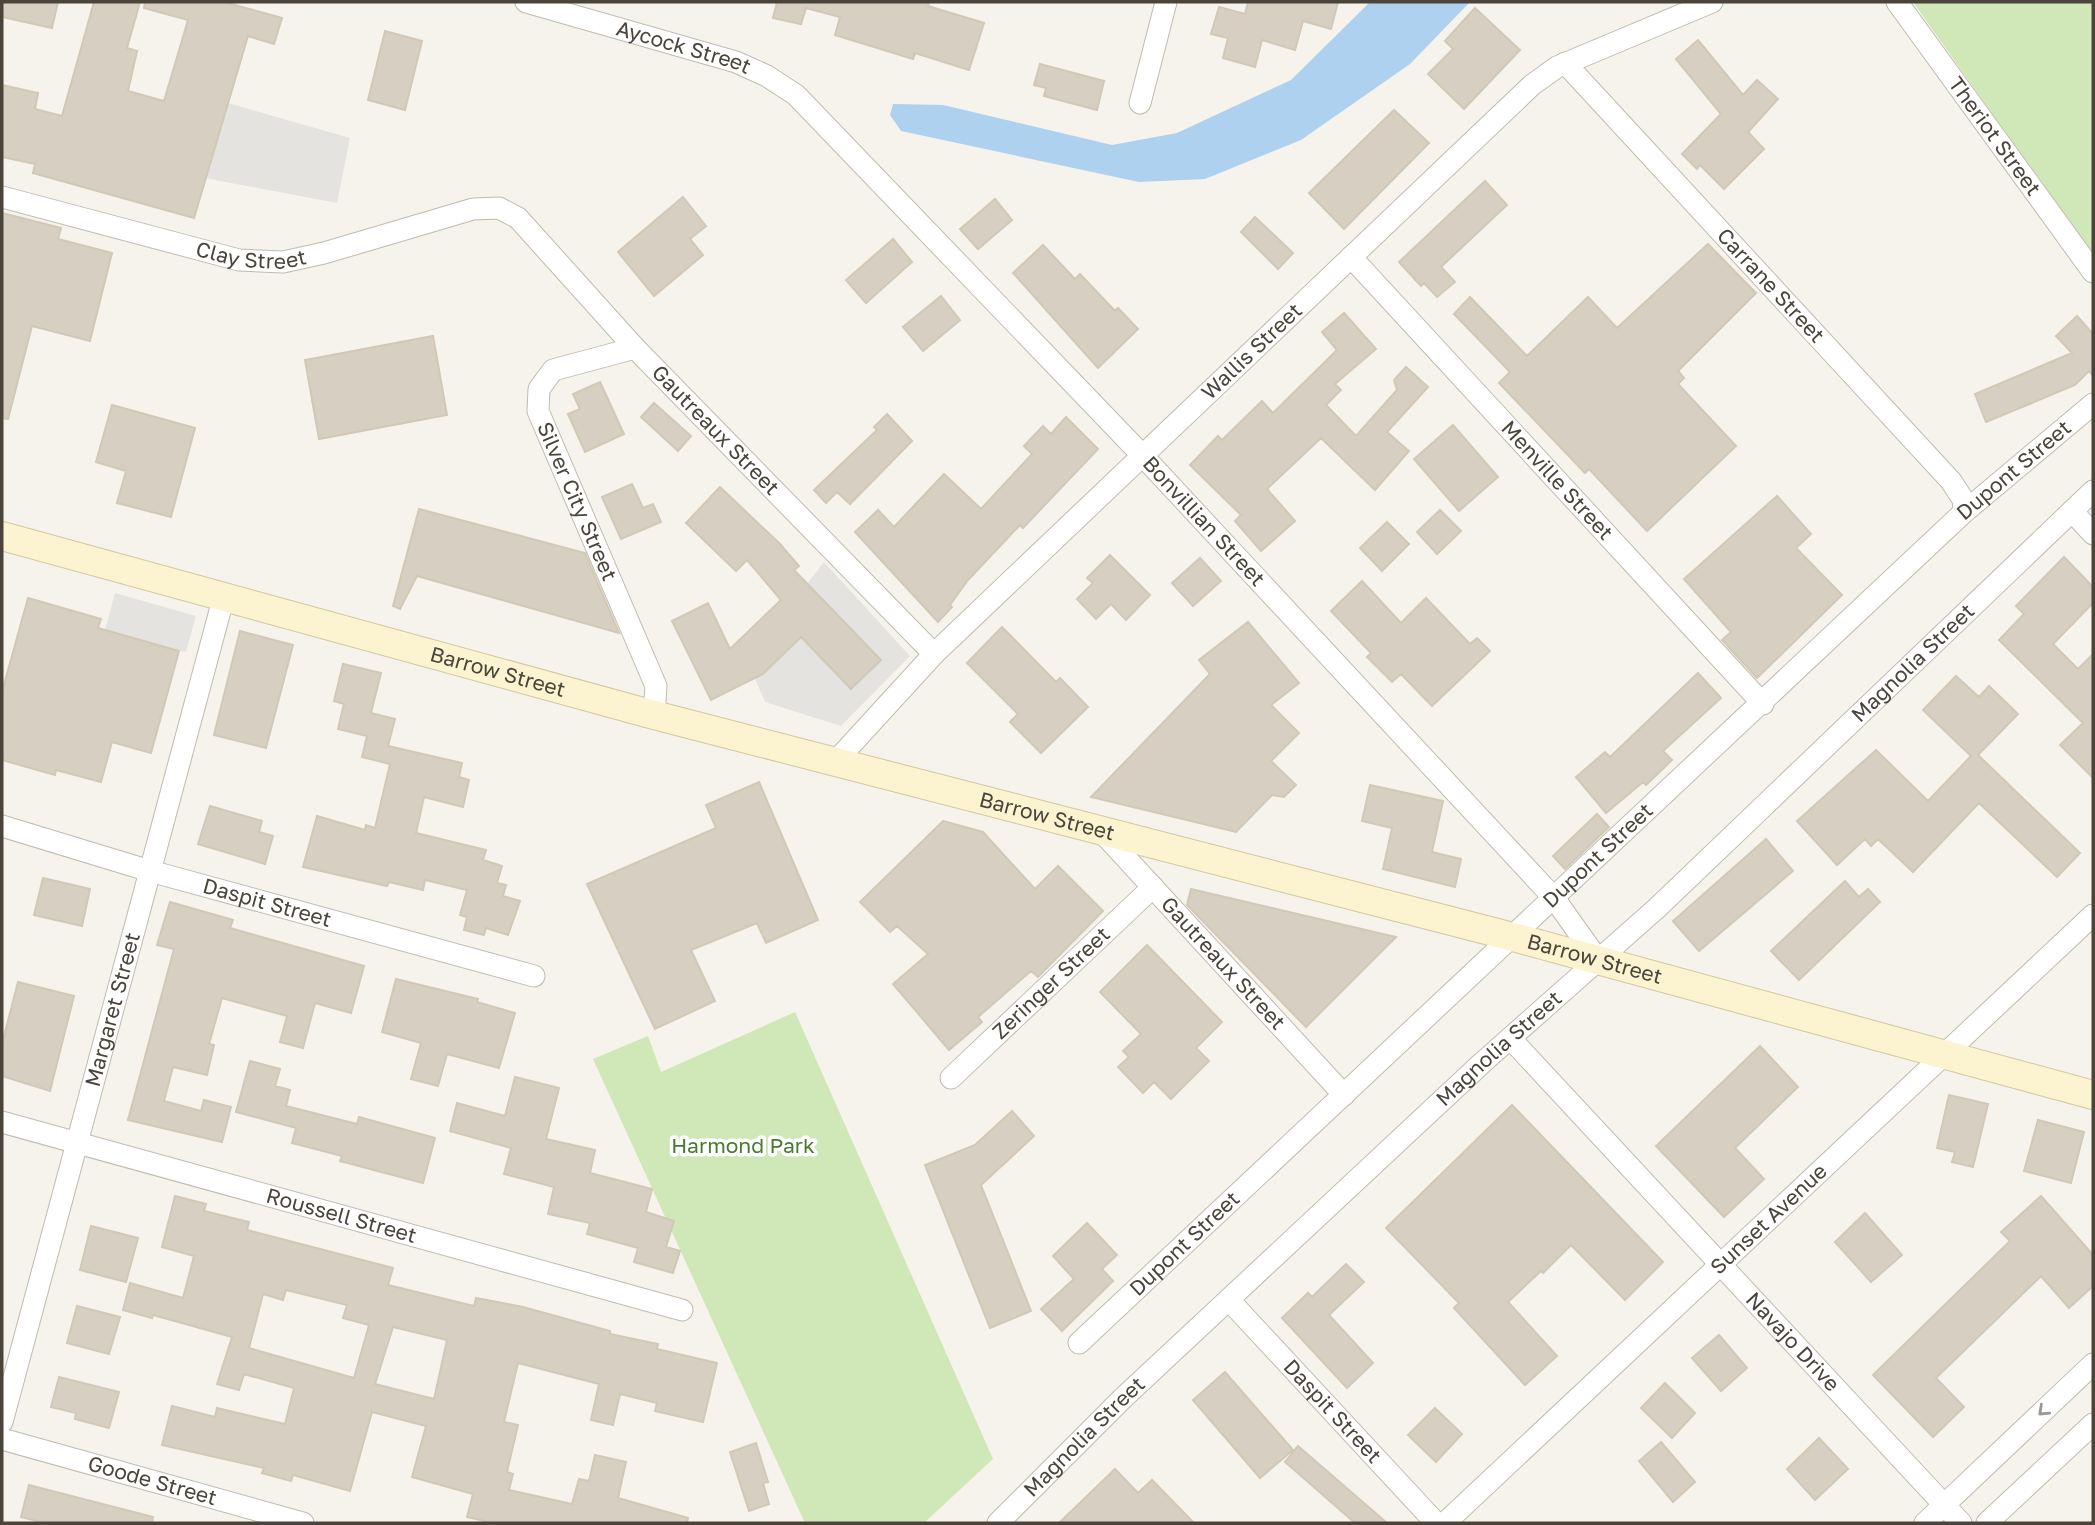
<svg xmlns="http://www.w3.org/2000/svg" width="2095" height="1525" font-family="'Golos Text',sans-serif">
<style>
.green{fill:#d0e7b8}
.parking{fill:#e5e3e0}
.water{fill:#add1ee}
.building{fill:#d7cfc2;stroke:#d1c8b6;stroke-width:2;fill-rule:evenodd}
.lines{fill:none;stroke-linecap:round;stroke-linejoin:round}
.street-casing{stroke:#c1bbaf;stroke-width:23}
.secondary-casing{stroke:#d2c79e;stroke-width:30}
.street{stroke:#fff;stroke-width:21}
.secondary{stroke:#fcf3d0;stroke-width:28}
.oneway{stroke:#9b9893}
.labels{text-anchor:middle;stroke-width:7;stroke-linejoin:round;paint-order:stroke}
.street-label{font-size:21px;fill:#4a443a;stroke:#fff}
.park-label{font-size:21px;fill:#487a2f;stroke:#fff}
</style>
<rect width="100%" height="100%" fill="#f5f3ec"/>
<path class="green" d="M1913 2H2093V256Z
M795 1012 993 1459 924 1523H805L593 1059 648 1036 661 1072Z"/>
<path class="parking" d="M228 103 350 138 337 203 205 178Z
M824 562 910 656 841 726 765 702 751 669 800 637 851 689 881 661 807 584Z
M115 593 196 616 186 652 105 630Z"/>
<path class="water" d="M1370 2H1470L1410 64 1301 140 1205 179 1139 182 901 131 890 115 893 104 943 105 1112 145 1177 133 1291 80Z"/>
<path class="building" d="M2 2H58L52 28 2 17Z
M94 2H140L127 48 137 51 128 91 164 101 188 20 144 8 145 2H224L282 18 274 44 248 36 194 218 33 173 35 164 2 157V85L38 93 35 109 62 116Z
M777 2H929L928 6 984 23 969 70 915 53 913 59 835 35 840 17 806 8 801 24 773 18Z
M1248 2H1338L1331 29 1303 21 1295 50 1262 40 1255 67 1223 58 1228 38 1211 34 1219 7 1245 14Z
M1475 8 1520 50 1464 109 1428 74 1453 49 1445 41Z
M385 31 422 41 405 110 368 100Z
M1698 40 1743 95 1757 80 1778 99 1748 132 1764 149 1724 189 1700 165 1697 169 1682 154 1721 114 1676 59Z
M1040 64 1104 81 1097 110 1044 96 1046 88 1034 85Z
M1394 110 1429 143 1344 229 1309 193Z
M1485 181 1507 205 1441 267 1455 282 1437 297 1424 283 1421 286 1399 262Z
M683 197 706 226 690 239 703 255 654 296 618 252Z
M995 199 1012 220 978 249 960 229Z
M2 213 61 228 58 239 112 253 90 341 32 326 8 419 2 418Z
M1255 217 1293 253 1278 269 1241 232Z
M893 239 912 262 866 303 846 280Z
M1708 244 1756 293 1678 371 1684 378 1678 384 1736 446 1647 531 1589 469 1585 473 1499 383 1510 372 1454 314 1470 297 1527 356 1588 297 1617 328Z
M1043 245 1075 279 1080 274 1115 311 1118 308 1138 329 1098 368 1013 273Z
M941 296 960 320 923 351 903 327Z
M1344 313 1376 349 1335 384 1341 390 1326 405 1356 436 1397 390 1394 380 1406 367 1428 387 1387 432 1409 451 1375 490 1321 438 1267 489 1295 521 1261 551 1235 521 1241 515 1190 465 1218 436 1222 440 1262 401 1273 413 1337 350 1322 332Z
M2077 316 2093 334V376L2089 371 2075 385 1986 422 1975 394 2072 353 2056 336Z
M433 336 447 415 319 439 305 360Z
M600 382 624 434 585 452 568 414 580 409 573 394Z
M654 403 691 436 678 451 641 417Z
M112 405 195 428 171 517 117 503 126 471 96 462Z
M887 414 912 441 850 504 837 492 826 503 814 490 877 430 874 427Z
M1066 417 1098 449 1023 528 1020 525 968 580 950 605 952 607 938 622 855 532 878 510 894 527 944 474 981 509 1032 454 1024 446 1043 426 1051 434Z
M1453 425 1498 477 1459 511 1414 459Z
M632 484 643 508 653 504 661 522 621 539 602 497Z
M720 487 780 544 799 566 794 570 881 660 851 689 801 637 763 674 711 700 672 621 708 603 730 649 781 600 747 560 736 571 686 523Z
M1777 496 1811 534 1796 548 1842 595 1757 678 1722 640 1731 632 1684 579Z
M419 509 585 553 619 633 417 576 400 609 393 606Z
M1440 510 1461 531 1437 554 1417 532Z
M1387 522 1409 544 1382 571 1360 548Z
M1110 555 1150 595 1126 620 1111 604 1096 619 1077 599 1093 583 1087 578Z
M2064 557 2093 587V603L2053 644 2078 669 2093 654V778L2060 745 2083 723 1999 640 2024 614 2016 606Z
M1200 558 1221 581 1193 606 1172 583Z
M1362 581 1401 623 1426 598 1470 644 1477 638 1490 651 1432 706 1401 674 1392 682 1367 657 1371 653 1331 611Z
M28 598 101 619 98 628 179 651 151 753 112 742 101 782 56 770 55 775 2 760V692Z
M1248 622 1299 683 1271 705 1299 733 1271 761 1296 785 1284 797 1272 795 1236 832 1091 797 1210 674 1199 660Z
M1002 627 1056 682 1060 678 1088 707 1041 753 1010 722 1018 714 967 663Z
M240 631 293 645 266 748 214 735Z
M343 664 381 673 371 713 395 719 388 746 462 763 459 777 469 780 463 807 424 797 416 833 486 850 483 860 502 866 497 883 506 885 503 896 520 901 508 935 486 928 484 935 464 930 467 917 460 915 467 890 425 880 423 890 389 882 387 886 303 867 317 816 365 830 366 825 375 828 390 764 362 757 367 736 338 729 344 704 334 701Z
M1698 673 1721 698 1663 751 1672 760 1646 785 1643 782 1606 813 1576 777 1605 752 1610 757Z
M1956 676 1979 697 1989 686 2018 714 1978 755 2080 853 2057 877 1979 803 1913 872 1878 839 1871 846 1865 839 1837 865 1797 821 1876 750 1928 801 1971 756 1923 710Z
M759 782 818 920 766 943 757 923 691 950 715 1001 655 1029 587 884 716 828 706 805Z
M1370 785 1443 801 1432 852 1461 859 1455 887 1383 869 1392 828 1362 821Z
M210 806 262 821 259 832 273 836 265 864 198 844Z
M1597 814 1609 827 1565 869 1553 856Z
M943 821 983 832 1035 889 1058 866 1103 911 1038 977 1031 971 978 1017 982 1022 949 1050 893 984 928 954 897 926 890 932 860 902Z
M1766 839 1793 871 1699 951 1673 921Z
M43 878 90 889 82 926 34 915Z
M1845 881 1859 897 1868 889 1880 902 1799 980 1771 951Z
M1191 889 1396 937 1306 1027 1187 905Z
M170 902 233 920 230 928 364 966 351 1013 315 1003 303 1048 280 1042 287 1016 222 998 209 1044 214 1045 207 1075 173 1067 164 1101 201 1111 204 1100 231 1107 222 1142 128 1120 174 949 157 945Z
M1147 945 1222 1022 1196 1048 1209 1061 1171 1099 1154 1082 1143 1093 1118 1067 1129 1057 1123 1051 1141 1034 1100 992Z
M396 979 478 999 477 1002 515 1013 499 1068 447 1054 438 1086 411 1079 421 1043 382 1032Z
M18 982 74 996 50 1091 2 1076V1044Z
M1760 1046 1798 1087 1735 1148 1764 1179 1724 1217 1656 1146Z
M250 1061 280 1069 275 1086 290 1090 286 1106 357 1124 359 1117 435 1138 423 1183 340 1161 342 1156 292 1143 296 1128 236 1112Z
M515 1077 559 1088 546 1139 595 1150 590 1173 652 1189 646 1212 674 1221 666 1247 680 1251 673 1273 634 1262 638 1248 587 1234 590 1223 548 1214 554 1187 504 1174 511 1148 450 1131 457 1103 505 1116Z
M1949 1095 1988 1104 1973 1167 1952 1162 1955 1152 1937 1148Z
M1512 1105 1663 1262 1625 1300 1571 1245 1543 1273 1541 1271 1508 1302 1557 1356 1525 1385 1454 1308 1459 1303 1386 1228Z
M1012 1111 1034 1136 981 1185 1031 1311 990 1328 925 1165 975 1145Z
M2038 1120 2084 1132 2071 1183 2024 1171Z
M175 1196 206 1204 204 1211 249 1222 247 1230 393 1268 388 1285 474 1306 476 1298 523 1307 610 1331V1334L658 1344 657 1349 717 1363 703 1422 655 1411 657 1403 620 1394 613 1425 591 1420 599 1384 518 1363 504 1422 518 1425 507 1472 513 1474 509 1490 572 1504 579 1479 589 1481 595 1455 626 1462 618 1498 688 1518 687 1523H493L467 1517 473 1494 412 1477 426 1426 372 1412 350 1491 293 1475 291 1481 262 1473 264 1468 162 1445 172 1406 215 1417 217 1408 285 1424 294 1388 244 1374 239 1390 217 1384 232 1337 153 1315 152 1318 123 1310 130 1283 183 1298 194 1256 162 1247ZM286 1290 347 1305 343 1318 369 1325 354 1378 249 1348 263 1294 283 1300ZM393 1327 447 1340 434 1399 375 1384Z
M2041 1196 2093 1255V1286L2069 1308 2041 1276 1936 1378 1964 1407 1933 1437 1873 1375 2010 1241 2001 1232Z
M1865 1213 1902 1255 1871 1282 1835 1242Z
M1087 1223 1117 1255 1102 1269 1113 1281 1062 1331 1041 1309 1074 1279 1053 1256Z
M91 1226 138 1238 126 1282 80 1270Z
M1346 1264 1364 1282 1329 1315 1373 1363 1347 1388 1282 1318 1308 1293 1312 1297Z
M77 1306 120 1317 109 1354 67 1343Z
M1719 1335 1747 1368 1721 1391 1692 1358Z
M1225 1372 1293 1450 1260 1478 1193 1400Z
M59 1377 119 1392 109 1428 75 1419 76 1413 51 1407Z
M1665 1383 1695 1413 1672 1438 1641 1408Z
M1435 1408 1462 1434 1436 1462 1408 1435Z
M1819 1438 1848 1469 1815 1500 1787 1469Z
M1661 1442 1695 1482 1673 1502 1639 1461Z
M756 1443 768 1482 763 1483 769 1504 749 1511 730 1452Z
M1298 1446 1387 1523H1355L1285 1462Z
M1115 1469 1138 1493 1152 1480 1194 1523H1059Z
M29 1485 153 1517 152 1523H45L21 1517Z"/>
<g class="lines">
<defs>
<g id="street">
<path id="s1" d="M526 2 736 62 767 76 796 95 1142 455 1554 898 1598 960"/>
<path id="s2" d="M1897 2 2093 272"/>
<path id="s3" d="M1565 63 1951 481 1964 501 1963 513"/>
<path d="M1140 103 1166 2"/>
<path id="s4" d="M2 197 239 260 283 262 324 253 473 209 499 208 518 218 635 348 934 654"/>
<path id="s5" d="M1351 257 1763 704"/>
<path id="s6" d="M635 348 553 370 539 389 538 411 656 686 654 715"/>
<path d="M2072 511 2093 534"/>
<path id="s7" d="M836 761 934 654 1532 85 1557 67 1712 2"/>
<path id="s8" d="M2 826 150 871 534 976"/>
<path id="s9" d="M1101 831 1344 1095"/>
<path id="s10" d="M1510 1038 1961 1523"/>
<path id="s11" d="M951 1078 1153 887"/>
<path id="s12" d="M2 1122 682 1310"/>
<path id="s13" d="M1229 1300 1436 1523"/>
<path id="s14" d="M1079 1343 1963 513 2093 404"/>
<path id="s15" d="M2 1422 224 596"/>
<path id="s16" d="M2 1439 303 1523"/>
<path id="s17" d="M998 1523 1122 1399 1482 1063 1657 908 2093 491"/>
<path id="s18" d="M1445 1523 2093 915"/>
<path d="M1925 1523 2093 1364"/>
<path d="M1987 1523 2093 1424"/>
</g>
<g id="secondary">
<path id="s19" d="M2 536 654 715 1513 937 2093 1095"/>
</g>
</defs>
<use href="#street" class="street-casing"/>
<use href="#secondary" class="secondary-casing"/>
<use href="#street" class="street"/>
<use href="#secondary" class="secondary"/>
</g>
<defs><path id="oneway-chevron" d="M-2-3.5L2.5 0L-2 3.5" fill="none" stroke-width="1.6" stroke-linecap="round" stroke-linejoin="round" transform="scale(1.75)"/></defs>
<use class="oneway" href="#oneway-chevron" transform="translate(2043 1411) rotate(137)"/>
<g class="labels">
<g class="street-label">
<text dy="7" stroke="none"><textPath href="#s1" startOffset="164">Aycock Street</textPath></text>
<text dy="7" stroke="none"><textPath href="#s2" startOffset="166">Theriot Street</textPath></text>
<text dy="7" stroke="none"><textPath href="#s4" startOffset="257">Clay Street</textPath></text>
<text dy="7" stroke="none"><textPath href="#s3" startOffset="303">Carrane Street</textPath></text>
<text dy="7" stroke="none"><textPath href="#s7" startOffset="584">Wallis Street</textPath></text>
<text dy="7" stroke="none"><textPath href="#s4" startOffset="824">Gautreaux Street</textPath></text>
<text dy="7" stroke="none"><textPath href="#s14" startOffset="1279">Dupont Street</textPath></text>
<text dy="7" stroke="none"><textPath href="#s5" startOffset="304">Menville Street</textPath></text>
<text dy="7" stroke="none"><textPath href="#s6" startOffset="229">Silver City Street</textPath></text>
<text dy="7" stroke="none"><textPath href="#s1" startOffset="877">Bonvillian Street</textPath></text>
<text dy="7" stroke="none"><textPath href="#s17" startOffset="1256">Magnolia Street</textPath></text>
<text dy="7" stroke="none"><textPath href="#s19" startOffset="514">Barrow Street</textPath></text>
<text dy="7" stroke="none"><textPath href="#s19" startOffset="1082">Barrow Street</textPath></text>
<text dy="7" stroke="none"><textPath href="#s14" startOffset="712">Dupont Street</textPath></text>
<text dy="7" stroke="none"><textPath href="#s8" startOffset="276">Daspit Street</textPath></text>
<text dy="7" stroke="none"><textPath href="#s19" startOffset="1648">Barrow Street</textPath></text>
<text dy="7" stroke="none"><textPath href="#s9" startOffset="180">Gautreaux Street</textPath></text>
<text dy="7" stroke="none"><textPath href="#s11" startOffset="138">Zeringer Street</textPath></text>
<text dy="7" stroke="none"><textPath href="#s15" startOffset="427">Margaret Street</textPath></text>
<text dy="7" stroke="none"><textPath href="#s17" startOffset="690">Magnolia Street</textPath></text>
<text dy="7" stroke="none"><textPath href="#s12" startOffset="352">Roussell Street</textPath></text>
<text dy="7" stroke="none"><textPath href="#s18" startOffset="444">Sunset Avenue</textPath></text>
<text dy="7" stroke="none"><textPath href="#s14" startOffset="145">Dupont Street</textPath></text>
<text dy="7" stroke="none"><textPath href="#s10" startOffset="415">Navajo Drive</textPath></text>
<text dy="7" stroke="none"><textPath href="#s13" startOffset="152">Daspit Street</textPath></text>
<text dy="7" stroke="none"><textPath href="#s17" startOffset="122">Magnolia Street</textPath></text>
<text dy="7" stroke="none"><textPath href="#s16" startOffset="156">Goode Street</textPath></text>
</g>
<g class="park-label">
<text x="743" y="1153">Harmond Park</text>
</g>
</g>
<rect width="2095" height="1525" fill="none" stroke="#4a443a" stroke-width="7"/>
</svg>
